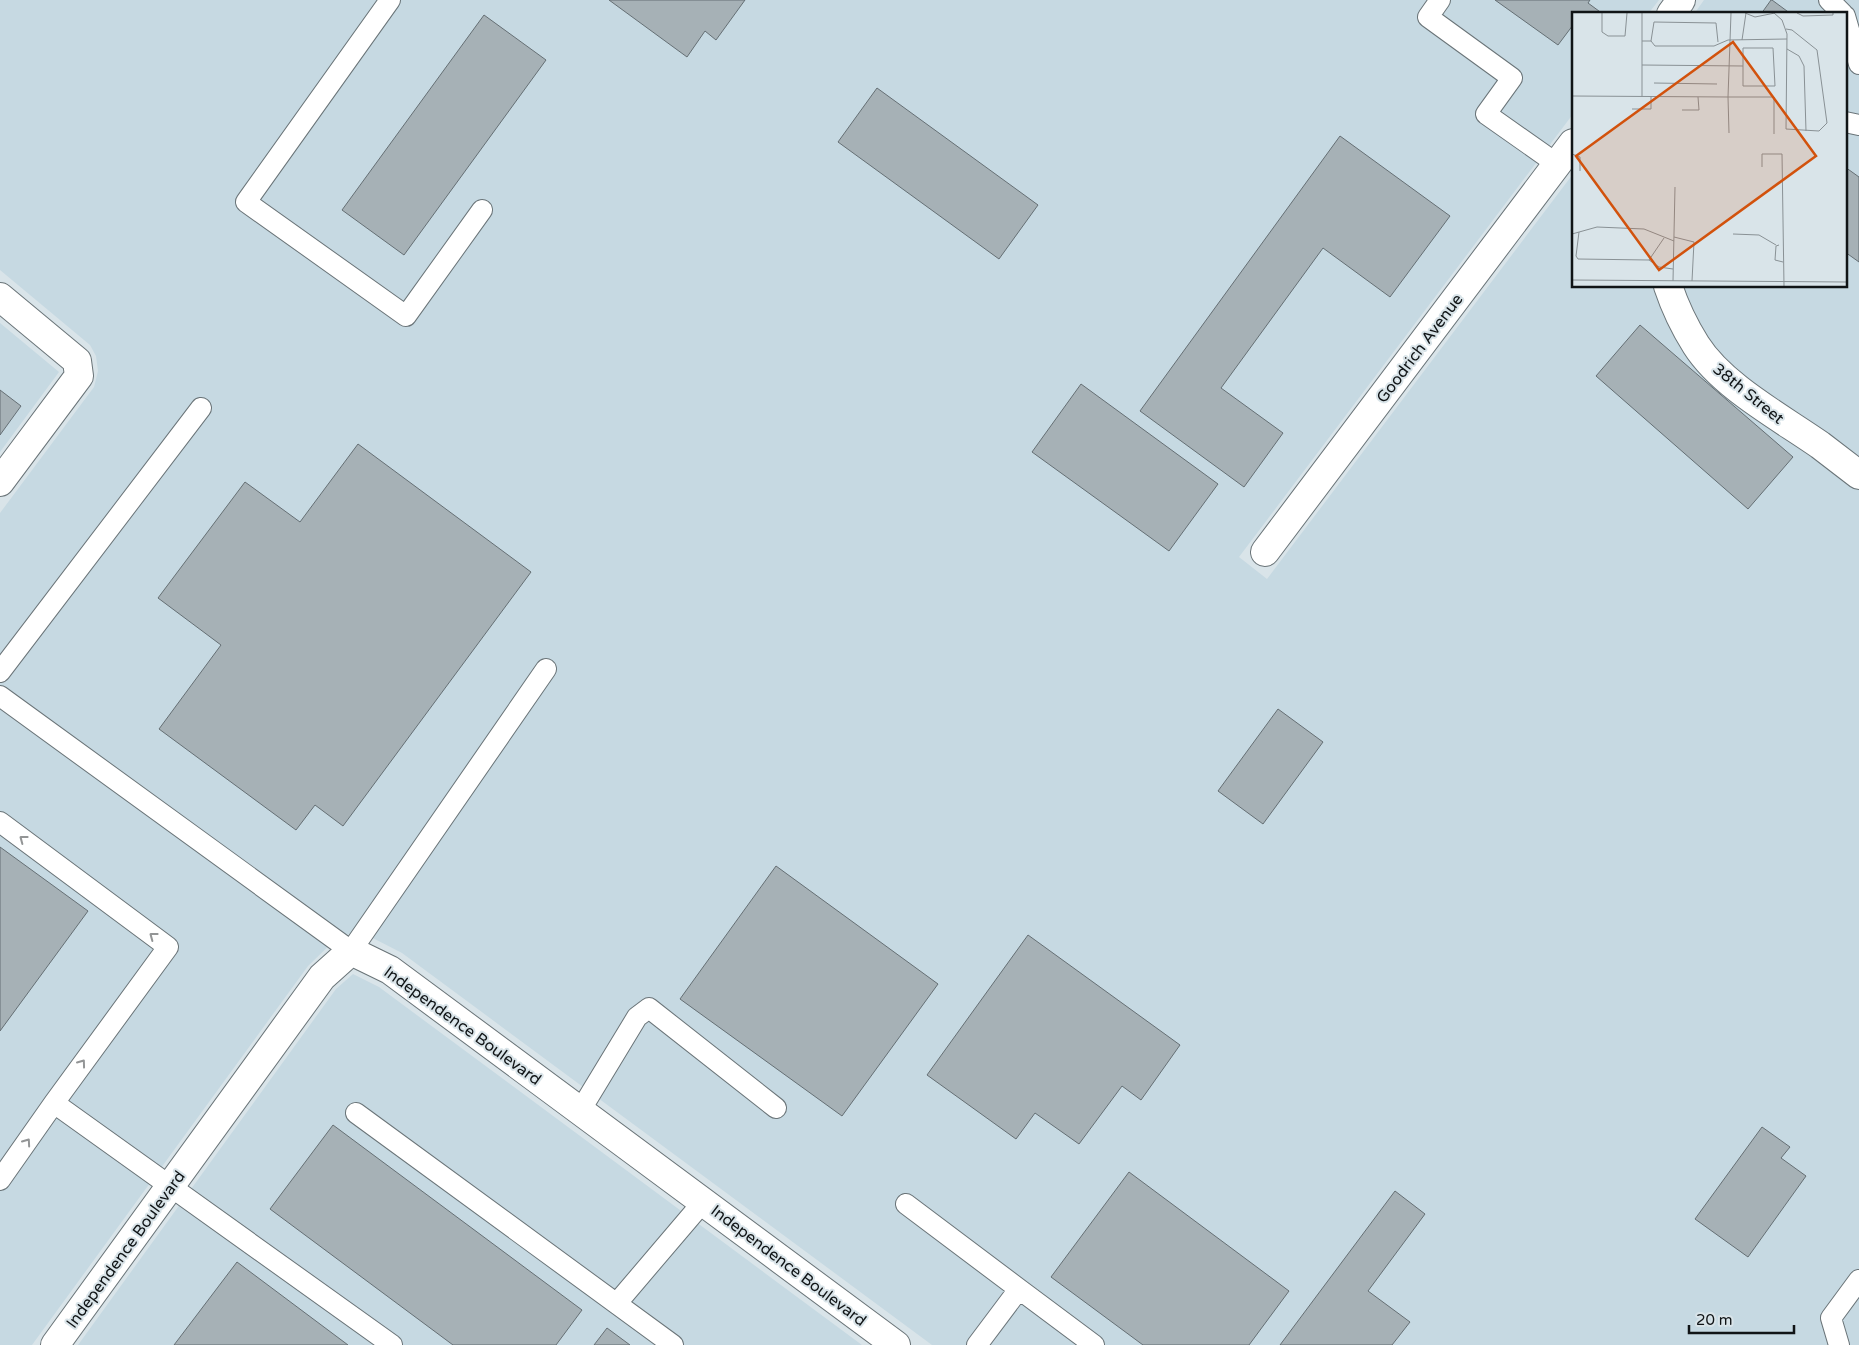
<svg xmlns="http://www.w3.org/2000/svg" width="1859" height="1345" font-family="'Varela Round',sans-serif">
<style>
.built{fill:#c6d9e2}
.building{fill:#a6b1b6;stroke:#656f74}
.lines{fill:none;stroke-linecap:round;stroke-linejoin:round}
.service-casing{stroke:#6a7478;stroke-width:22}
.minor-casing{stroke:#6a7478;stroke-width:30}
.service{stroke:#fff;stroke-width:20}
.minor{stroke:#fff;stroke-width:28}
.oneway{stroke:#939596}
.labels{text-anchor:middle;stroke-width:4;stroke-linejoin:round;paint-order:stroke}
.street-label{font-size:16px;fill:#101416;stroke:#d9e4e9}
.inset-road{fill:none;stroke:#899195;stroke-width:1}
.view{fill:#d2520d;fill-opacity:0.15;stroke:#d2520d;stroke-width:2.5}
.inset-edge{fill:none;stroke:#101416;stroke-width:2.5}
</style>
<rect width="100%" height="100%" fill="#d9e4e9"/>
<path class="built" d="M0 0H1659L1648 14H1573V114L1239 557 1267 579 1573 174V286H1845V14H1694L1704 0H1859V1345H932L402 953 361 932 339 936 308 966 32 1345H0V513L94 387 98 371 96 356 90 345 0 270Z
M0 323 59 372 0 452Z
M353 974 379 987 862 1345H78L336 989Z"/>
<path class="building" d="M609 0H745L716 40 705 31 687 57Z
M1495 0H1590L1588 3 1603 14H1573V25L1558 45Z
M1771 0H1772L1791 14H1761Z
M484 15 546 60 404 255 342 210Z
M877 88 1038 205 999 259 838 142Z
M1340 136 1450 216 1390 297 1323 248 1221 388 1283 433 1244 487 1140 411Z
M1845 167 1859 177V262L1845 252Z
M1640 325 1793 457 1748 509 1596 376Z
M1081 384 1218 484 1169 551 1032 452Z
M0 390 21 406 0 435Z
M358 444 531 572 343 826 315 805 296 830 159 729 221 645 158 598 245 482 300 522Z
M1278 709 1323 742 1263 824 1218 791Z
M0 847 88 911 0 1031Z
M776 866 938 984 842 1116 680 999Z
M1028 935 1180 1045 1141 1100 1122 1086 1079 1144 1035 1113 1016 1139 927 1075Z
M333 1125 582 1310 556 1345H453L270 1209Z
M1762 1127 1790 1147 1781 1158 1806 1176 1748 1257 1695 1219Z
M1129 1172 1289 1291 1249 1345H1143L1051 1277Z
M1395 1191 1425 1214 1368 1291 1410 1322 1392 1345H1280Z
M237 1262 348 1345H174Z
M607 1328 630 1345H594Z"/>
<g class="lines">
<defs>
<path id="service" d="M390 0 246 202 406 316 482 210
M1440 0 1428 17 1512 78 1486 114 1557 164
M1829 0 1843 14
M1845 16 1859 64
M1845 122 1859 125
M0 672 201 408
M0 696 351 951 546 669
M0 822 168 947 54 1103 0 1180
M54 1103 392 1345
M580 1111 637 1017 649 1008 776 1108
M356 1113 673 1345
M906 1204 1019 1289
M617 1303 703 1202
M977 1345 1019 1289 1094 1345
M1839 1345 1831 1318 1859 1280"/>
<path id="minor" d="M1671 14 1681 0
M1668 286C1675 307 1684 326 1696 345 1722 386 1780 417 1820 445 1833 455 1846 465 1859 475
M0 297 77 361 79 376 0 482
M1265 552 1573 143
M55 1345 322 977 351 951 390 970 896 1345"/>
</defs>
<use href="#service" class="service-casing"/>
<use href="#minor" class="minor-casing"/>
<use href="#service" class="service"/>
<use href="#minor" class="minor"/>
</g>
<defs><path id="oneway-chevron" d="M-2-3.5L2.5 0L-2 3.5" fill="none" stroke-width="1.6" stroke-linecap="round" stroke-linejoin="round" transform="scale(1.25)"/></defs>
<g class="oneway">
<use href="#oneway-chevron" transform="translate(23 839) rotate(-143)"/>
<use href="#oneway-chevron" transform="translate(153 936) rotate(-143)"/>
<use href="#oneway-chevron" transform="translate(82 1063) rotate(-54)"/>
<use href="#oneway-chevron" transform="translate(27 1142) rotate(-55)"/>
</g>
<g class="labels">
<g class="street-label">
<text transform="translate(1419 348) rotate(-53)" y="6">Goodrich Avenue</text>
<text transform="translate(1749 393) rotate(39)" y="6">38th Street</text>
<text transform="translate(463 1025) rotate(36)" y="6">Independence Boulevard</text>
<text transform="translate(125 1249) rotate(-54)" y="6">Independence Boulevard</text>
<text transform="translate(789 1265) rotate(37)" y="6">Independence Boulevard</text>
</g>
</g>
<g transform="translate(1572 12)">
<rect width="275" height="275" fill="#d9e4e9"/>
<path class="inset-road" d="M30 1V20L36 24H53L55 1M173 1 183 5 203 1M202 1 210 8 215 22 214 117 247 119 255 111 245 38 220 18 214 17M225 1 231 4 261 3V1M170 28 174 1M70 29H79L83 34H142L156 28 215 27M79 29 82 10 144 11 146 30M171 36H201L203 74H171ZM215 37 227 44 232 54 234 119M70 53 171 54M82 71 145 72M0 84 156 85 159 1M70 85V1M60 97H79V85M110 98H127L126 85M157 121 156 85H202V122M0 142 8 145V159M190 155V142H210L212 274M7 220 4 244 6 247 77 248 92 226M0 222 25 215 72 217 102 229M161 222 187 223 204 233M102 225 122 230 120 269M207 233 204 234 203 248 211 250M77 248 87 255 101 257M0 268 275 270M101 269 103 175"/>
<path class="view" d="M161 30 244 144 87 258 4 144Z"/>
<rect width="275" height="275" class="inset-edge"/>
</g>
<path d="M1689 1325v8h105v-8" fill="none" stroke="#101416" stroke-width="2.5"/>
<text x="1696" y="1325" font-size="15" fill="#101416" stroke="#d9e4e9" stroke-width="4" paint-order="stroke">20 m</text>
</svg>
